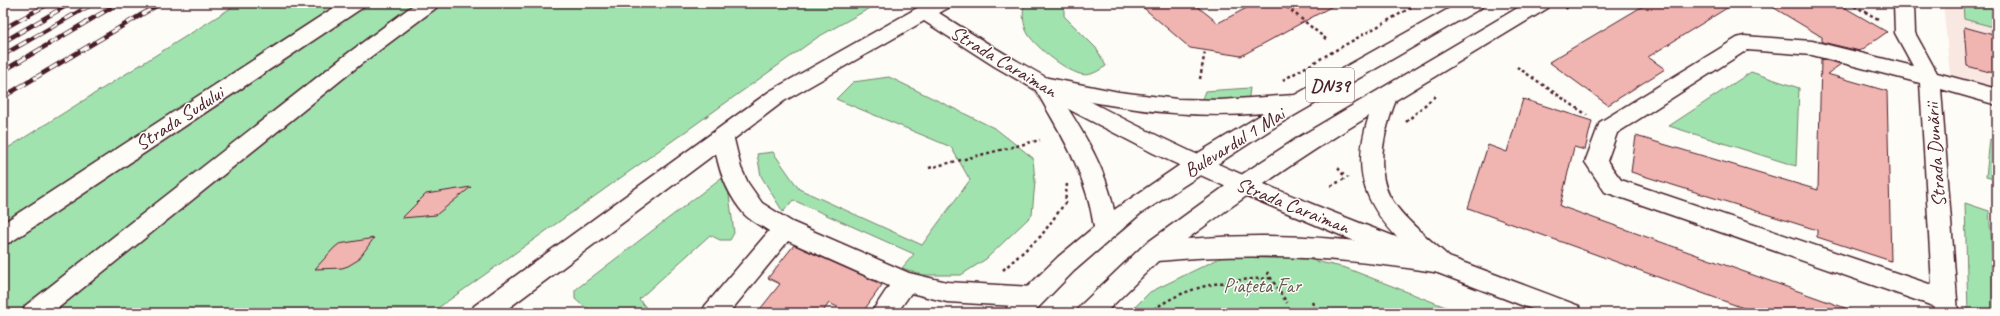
<svg xmlns="http://www.w3.org/2000/svg" width="2000" height="316" font-family="Caveat,sans-serif">
<style>
.built{fill:#f9e7e2}
.green{fill:#a1e3ae;stroke:#76816c}
.building{fill:#f0b5b1;stroke:#4a1f2b}
.lines{fill:none;stroke-linecap:round;stroke-linejoin:round}
.minor-casing{stroke:#4a1f2b;stroke-width:3}
.major-casing{stroke:#4a1f2b;stroke-width:3}
.path{stroke:#4a1f2b;stroke-width:2.5;stroke-dasharray:3 3;stroke-linecap:butt}
.minor{fill:#fdfcf7;fill-rule:evenodd}
.major{fill:#fdfcf7;fill-rule:evenodd}
.rail-casing{stroke:#4a1f2b;stroke-width:4.5}
.rail{stroke:#fdfcf7;stroke-width:3;stroke-dasharray:9;stroke-linecap:butt}
.labels{text-anchor:middle;stroke-width:3;stroke-linejoin:round;paint-order:stroke}
.shield{fill:#fdfcf7;stroke:#806168;stroke-width:1}
.shield-label{font-size:19px;font-weight:bold;fill:#4a1f2b}
.street-label{font-size:20px;fill:#4a1f2b;stroke:#fdfcf7}
.park-label{font-size:20px;fill:#645a52;stroke:#fdfcf7}
</style>
<rect width="100%" height="100%" fill="#fdfcf7"/>
<filter id="ink" filterUnits="userSpaceOnUse"><feTurbulence type="fractalNoise" baseFrequency=".025" numOctaves="2"/><feDisplacementMap in="SourceGraphic" scale="8" xChannelSelector="R" yChannelSelector="G"/><feConvolveMatrix kernelMatrix="1 2 1 2 8 2 1 2 1" color-interpolation-filters="sRGB"/></filter>
<g filter="url(#ink)">
<path class="built" d="M1943 3H1997V88L1950 75Z"/>
<path class="green" d="M239 3H879L818 37 431 313H3V151Z
M1025 3H1064V16L1096 48 1106 66C1098 71 1090 77 1080 74 1065 70 1032 45 1026 30 1023 21 1022 12 1025 3Z
M1963 3H1997V28L1964 19Z
M1751 72 1799 88 1796 166 1669 126Z
M889 77 996 129 1033 158 1035 182 1032 215 986 259 961 275H923L902 268 914 254 793 200 783 212 761 176 757 154 773 152 799 189 922 245 970 180 951 147 836 99 853 82Z
M1250 88 1248 103 1200 104 1205 91Z
M1990 139 1997 142V180L1986 177Z
M721 178 727 180 734 233 730 240H720L710 235 639 299 648 310C633 316 600 315 585 307 582 305 578 302 575 299V290Z
M1965 203 1989 211 1997 313H1968Z
M1289 255 1346 268 1461 313H1129L1150 292 1222 257Z"/>
<path class="building" d="M1138 3H1193L1218 23 1256 3H1338L1241 56 1190 48Z
M1648 3H1735L1648 57 1665 69 1608 105 1549 62Z
M1766 3H1837L1887 32 1860 51 1822 42V37Z
M1964 27 1997 36V74L1967 66Z
M1821 59 1841 64 1827 74 1887 91 1891 261 1817 237V230L1631 172 1636 136 1818 190Z
M1523 99 1592 121 1585 150 1574 147 1560 206 1851 310V313H1757L1468 208 1488 145 1507 152Z
M471 187 436 215 402 218 426 194Z
M374 238 358 260 348 266 342 268 315 269 334 248 339 244Z
M794 245 866 277 882 285 862 313H850L829 303 822 313H757L780 284 768 278Z"/>
<g class="lines">
<defs>
<path id="minor" d="M341 3H365L362 8 11 242 3 244V223Z
M416 3H439L436 8 361 64 52 313H22L25 306 347 54Z
M926 3H951L948 8 939 13C1038 77 1143 132 1252 179 1359 225 1469 264 1579 306L1582 313H1542L1357 242 1235 191 1153 153 1072 111 994 66 924 21 784 101 734 139 741 168 748 183 762 203 792 222 909 273 947 282 1032 287 1041 290 1044 297 1041 304 1032 307 947 302 911 293 897 313H871L889 286 788 241 729 313H702L705 306 769 231C761 226 751 221 745 215 730 198 720 175 716 153L502 313H471L474 306 770 91Z
M1894 3H1914L1915 33 1937 73 1997 89V105L1941 89 1958 313H1934L1933 306 1605 192 1585 162 1600 122 1737 38 1744 36 1812 41 1913 66 1895 33ZM1747 50 1812 55 1920 83 1932 285 1621 180 1607 161 1617 133Z"/>
<path id="major" d="M1459 3H1484L1481 8 1281 123 1140 214 1074 271 1033 313H1005L1008 306 1058 257 1094 227C1086 171 1060 133 1033 85L1036 80 1043 77 1119 92 1177 99 1220 100 1295 95ZM1060 96C1130 110 1192 119 1264 113L1190 158 1114 210C1106 168 1083 132 1060 96Z
M1526 3H1551L1548 8 1396 100C1385 128 1375 166 1389 195 1402 219 1429 238 1448 256L1452 263 1448 270 1440 273C1346 257 1253 252 1158 261L1105 313H1077L1080 306 1144 245 1235 179 1299 137ZM1369 116C1350 174 1366 208 1408 248 1336 236 1260 233 1187 239 1246 195 1306 154 1369 116Z"/>
</defs>
<use href="#minor" class="minor-casing"/>
<use href="#major" class="major-casing"/>
<path class="path" d="M1282 3 1326 39
M1849 3 1880 20
M1565 9 1575 3
M1517 67 1587 115
M1200 79 1205 51
M1283 80 1419 3
M1406 122 1435 96
M929 168 1040 140
M1338 168 1345 177
M1331 186 1348 177
M1003 270 1041 236 1065 203 1067 184
M1267 272 1287 303
M1312 302 1317 313
M1149 313C1185 285 1226 280 1271 278"/>
<use href="#minor" class="minor"/>
<use href="#major" class="major"/>
<defs>
<path id="rail" d="M3 6 8 3
M3 29 50 3
M3 42 71 3
M3 55 94 3
M3 71 119 3
M3 97 161 3"/>
</defs>
<use href="#rail" class="rail-casing"/>
<use href="#rail" class="rail"/>
</g>
</g>
<g class="labels">
<rect class="shield" x="1306" y="68" width="48" height="34" rx="3"/>
<g class="shield-label">
<text x="1330" y="92">DN39</text>
</g>
<g class="street-label">
<text transform="translate(1004 61) rotate(31)" y="7">Strada Caraiman</text>
<text transform="translate(179 118) rotate(-33)" y="7">Strada Sudului</text>
<text transform="translate(1234 142) rotate(-32)" y="7">Bulevardul 1 Mai</text>
<text transform="translate(1935 155) rotate(-94)" y="7">Strada Dunării</text>
<text transform="translate(1293 205) rotate(22)" y="7">Strada Caraiman</text>
</g>
<g class="park-label">
<text x="1262" y="292">Piațeta Far</text>
</g>
</g>
<rect width="2000" height="316" fill="none" stroke="#fdfcf7" stroke-width="16"/>
<rect x="8" y="8" width="1984" height="300" fill="none" stroke="#4a1f2b" stroke-width="1.5" filter="url(#ink)"/>
</svg>
